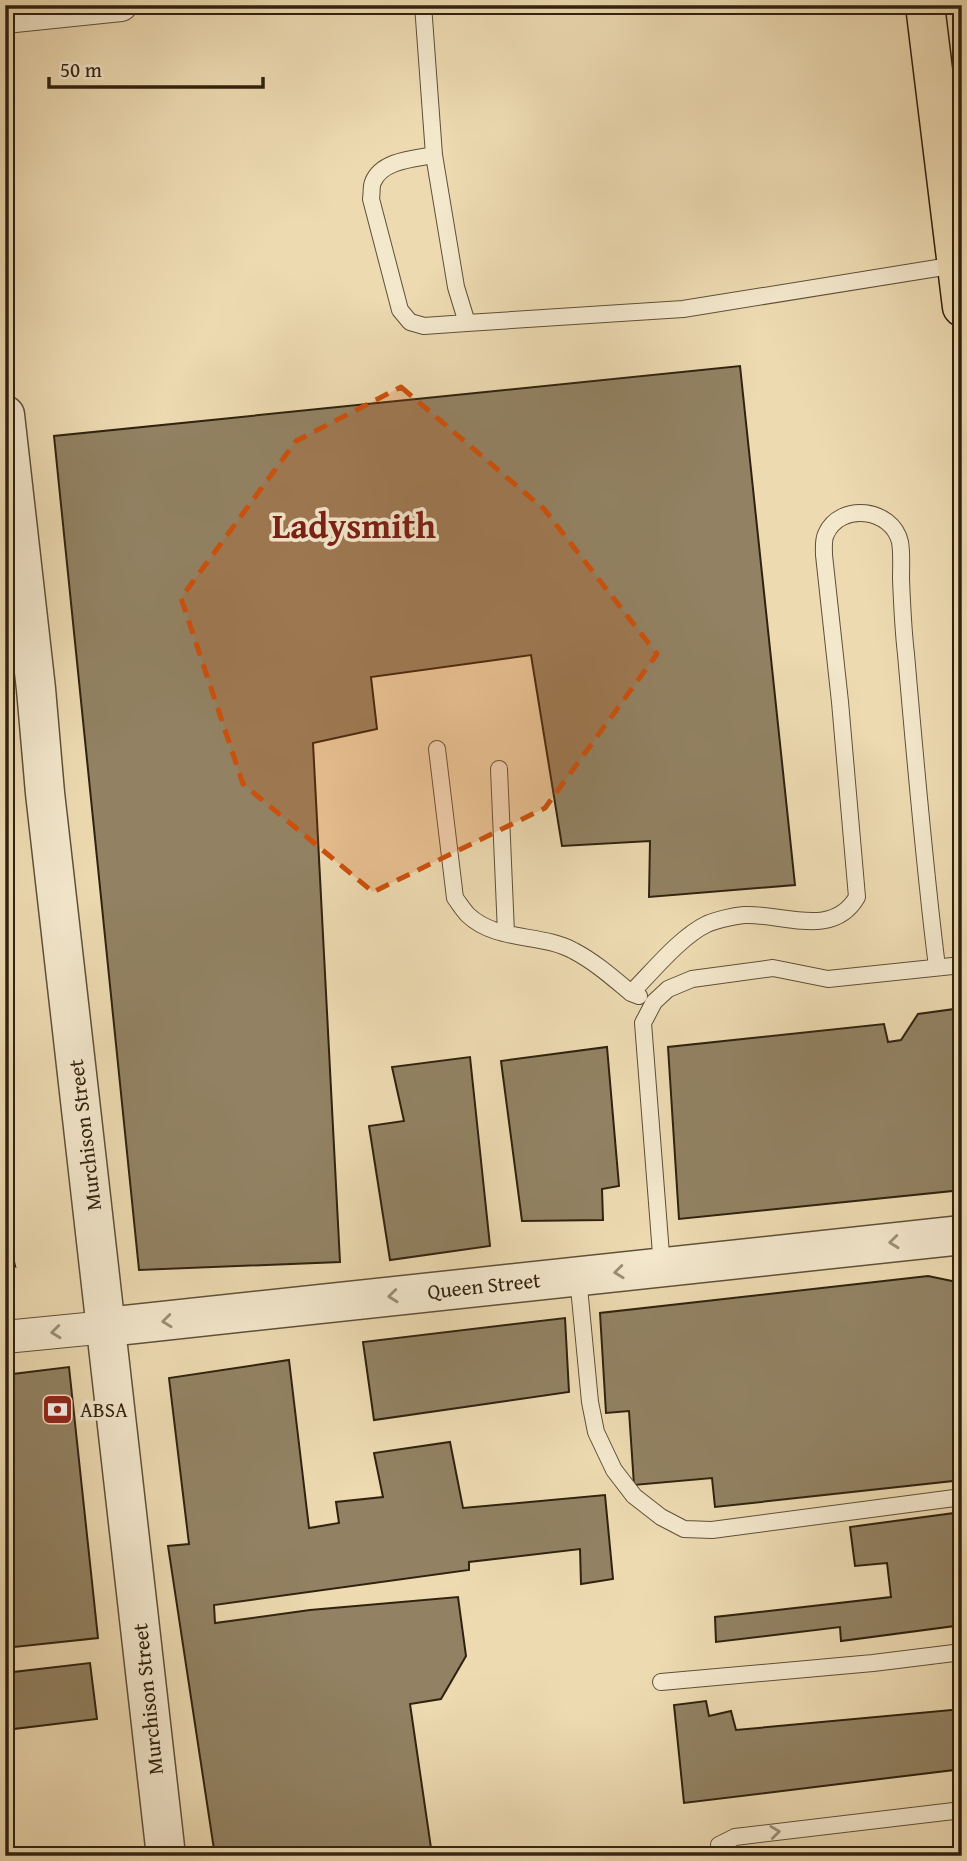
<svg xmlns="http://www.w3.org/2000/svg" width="967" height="1861" font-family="'Gentium Book Plus',serif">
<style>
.building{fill:#928263;stroke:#30220f;stroke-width:2}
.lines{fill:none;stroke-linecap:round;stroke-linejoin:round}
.service-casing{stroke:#5f5038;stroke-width:18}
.minor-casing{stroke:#5f5038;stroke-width:34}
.tertiary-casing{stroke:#5f5038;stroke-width:41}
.trunk-casing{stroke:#30220f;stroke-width:41}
.service{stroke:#f3e7cc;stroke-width:16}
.minor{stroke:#f3e7cc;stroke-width:32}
.tertiary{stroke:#f3e7cc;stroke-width:38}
.trunk{stroke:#eddab1;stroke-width:38}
.oneway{stroke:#9b8e77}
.marked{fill:#cc510c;fill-opacity:0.2;stroke:#cc510c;stroke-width:5;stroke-dasharray:14 9;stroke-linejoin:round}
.labels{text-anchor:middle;stroke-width:7;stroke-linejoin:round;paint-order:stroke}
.street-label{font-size:21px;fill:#30220f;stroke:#f3e7cc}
.poi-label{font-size:21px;fill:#30220f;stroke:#f3e7cc;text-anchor:start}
.town-label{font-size:35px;font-weight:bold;fill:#7a1f14;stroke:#f3e7cc}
</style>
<rect width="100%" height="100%" fill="#eddab1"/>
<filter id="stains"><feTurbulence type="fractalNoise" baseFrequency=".00286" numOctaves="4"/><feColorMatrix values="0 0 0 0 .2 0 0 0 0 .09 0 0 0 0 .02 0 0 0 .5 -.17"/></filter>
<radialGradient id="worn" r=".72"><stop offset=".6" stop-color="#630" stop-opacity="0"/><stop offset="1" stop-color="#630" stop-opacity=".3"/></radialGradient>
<path class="building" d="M740 366 795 885 649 897 650 841 562 846 531 655 371 677 377 729 313 743 340 1262 139 1270 54 436Z
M962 1008V1190L679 1219 668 1047 884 1024 888 1042 901 1040 918 1014Z
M607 1047 619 1186 602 1189 603 1220 522 1221 501 1061Z
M470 1057 490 1246 390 1260 369 1126 404 1121 392 1067Z
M5 1222 15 1266 5 1259Z
M928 1276 962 1283V1480L715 1507 712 1478 634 1485 629 1411 606 1413 600 1313Z
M565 1318 569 1392 374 1420 363 1342Z
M289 1360 309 1528 339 1523 336 1502 383 1497 374 1453 450 1442 463 1508 605 1495 613 1579 581 1584 580 1549 469 1562V1570L214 1605 215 1623 310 1610 458 1597 466 1656 441 1699 410 1704 431 1848 376 1856H215L168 1546 189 1544 169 1378Z
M69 1367 98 1638 5 1648V1375Z
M962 1512V1625L841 1641 840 1627 716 1642 715 1617 891 1597 887 1563 855 1566 850 1527Z
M90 1663 97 1719 5 1730V1673Z
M706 1701 709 1716 731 1711 736 1730 962 1709V1769L684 1803 674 1705Z"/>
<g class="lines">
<defs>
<path id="service" d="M423 5 434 155 456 287 467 323 683 309 956 265
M434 155C414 159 382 160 373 182 371 186 372 194 371 199L400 310 410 322 424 326 467 323
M437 749 455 898C459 903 463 910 468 915 496 942 542 933 574 951 595 962 613 978 631 993L639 996
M499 769 506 933
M631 993C652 972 680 937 707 924 716 920 733 916 744 915 782 913 833 939 857 897L840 702 824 555C824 549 823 540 826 534 840 502 892 508 900 542 902 553 901 567 901 579 902 604 903 629 906 654 915 758 924 863 937 967
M662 1267 643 1023 654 1002 668 989 692 979 773 968 828 979 962 965
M578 1277 590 1402 596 1432 614 1470 634 1496 661 1517 684 1529 712 1530 962 1497
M661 1682 873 1663 962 1652
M719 1856V1845L735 1837 962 1810"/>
<path id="minor" d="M5 17 121 5
M5 1337 107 1327"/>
<path id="tertiary" d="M5 415 36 689 45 793 166 1856
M107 1327 962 1235"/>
<path id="trunk" d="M925 5 962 307"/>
</defs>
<use href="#service" class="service-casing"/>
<use href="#minor" class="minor-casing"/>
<use href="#tertiary" class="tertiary-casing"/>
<use href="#trunk" class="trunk-casing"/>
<use href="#service" class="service"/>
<use href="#minor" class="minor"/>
<use href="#tertiary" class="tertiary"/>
<use href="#trunk" class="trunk"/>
</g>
<defs><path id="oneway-chevron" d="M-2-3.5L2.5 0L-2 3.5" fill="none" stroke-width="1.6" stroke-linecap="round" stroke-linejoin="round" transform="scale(1.75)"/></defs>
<g class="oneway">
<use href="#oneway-chevron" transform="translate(894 1242) rotate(174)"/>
<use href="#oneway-chevron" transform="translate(619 1272) rotate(174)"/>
<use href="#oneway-chevron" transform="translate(393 1296) rotate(174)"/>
<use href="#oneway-chevron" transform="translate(167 1321) rotate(174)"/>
<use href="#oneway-chevron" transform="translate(56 1332) rotate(174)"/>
<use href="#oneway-chevron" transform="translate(775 1832) rotate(-7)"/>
</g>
<path class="marked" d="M401 387 544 509 657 654 545 808 373 892 243 784 181 598 296 441Z"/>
<defs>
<symbol id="bank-square" viewBox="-11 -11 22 22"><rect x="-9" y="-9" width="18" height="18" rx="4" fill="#8f2418" stroke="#f3e7cc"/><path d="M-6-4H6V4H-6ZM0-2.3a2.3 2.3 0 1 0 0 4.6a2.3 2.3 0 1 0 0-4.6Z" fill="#fff"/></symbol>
</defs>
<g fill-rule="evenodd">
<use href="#bank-square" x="40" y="1392" width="35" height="35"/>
</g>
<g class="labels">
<g class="street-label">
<text transform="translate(85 1135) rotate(-97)" y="7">Murchison Street</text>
<text transform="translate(484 1286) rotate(-6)" y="7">Queen Street</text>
<text transform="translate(148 1699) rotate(-96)" y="7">Murchison Street</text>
</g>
<g class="poi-label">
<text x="80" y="1417">ABSA</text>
</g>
<g class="town-label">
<text x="354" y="538">Ladysmith</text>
</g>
</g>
<rect width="967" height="1861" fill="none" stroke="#eddab1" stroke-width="28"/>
<rect x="7" y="7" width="953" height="1847" fill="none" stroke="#30220f" stroke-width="3.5"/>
<rect x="14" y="14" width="939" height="1833" fill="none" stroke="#30220f" stroke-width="2"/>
<path d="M49 77v10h214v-10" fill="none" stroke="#30220f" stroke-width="3.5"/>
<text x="60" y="77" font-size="21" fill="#30220f" stroke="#f3e7cc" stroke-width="5" paint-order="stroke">50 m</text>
<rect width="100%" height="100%" filter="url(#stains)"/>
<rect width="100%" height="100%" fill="url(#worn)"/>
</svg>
